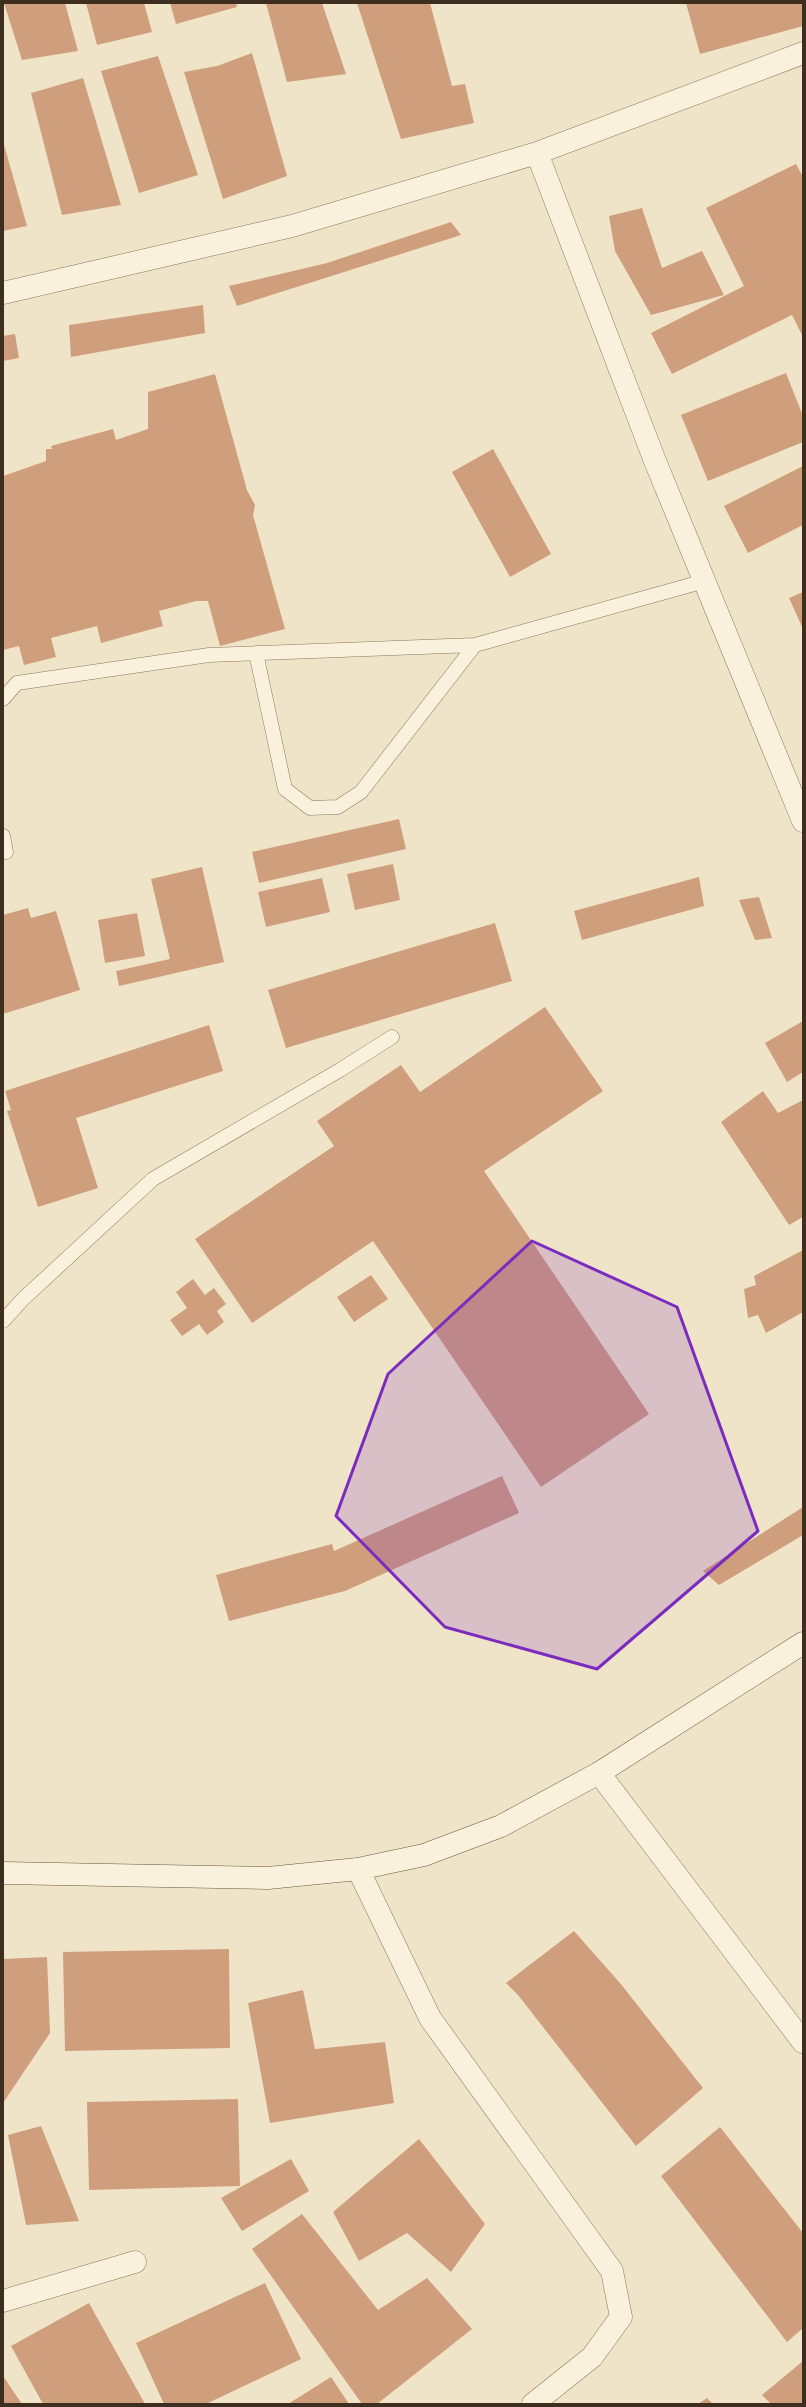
<svg xmlns="http://www.w3.org/2000/svg" width="806" height="2407" font-family="Georgia,serif">
<style>
.building{fill:#cf9f7d}
.lines{fill:none;stroke-linecap:round;stroke-linejoin:round}
.lane-casing{stroke:#8d765c;stroke-width:15}
.street-casing{stroke:#8d765c;stroke-width:23}
.secondary-casing{stroke:#6f573f;stroke-width:23}
.lane{stroke:#faf1dc;stroke-width:14}
.street{stroke:#faf1dc;stroke-width:22}
.secondary{stroke:#faf1dc;stroke-width:22}
.marked{fill:#7b2cbf;fill-opacity:0.2;stroke:#7b2cbf;stroke-width:3;stroke-linejoin:round}
</style>
<rect width="100%" height="100%" fill="#f0e4c8"/>
<path class="building" d="M4 3H65L78 51 22 60Z
M86 3H144L152 32 97 45Z
M170 3H236L237 7 176 24Z
M266 3H322L346 74 287 82Z
M357 3H430L452 86 465 84 474 123 401 139Z
M686 3H803V26L700 54Z
M252 53 287 176 223 199 184 72 217 66Z
M158 56 198 175 139 193 101 71Z
M83 78 121 205 62 215 31 93Z
M3 141 27 226 3 231Z
M796 164 803 177V337L792 315 672 374 651 333 744 286 706 208Z
M642 208 662 268 702 251 724 295 651 315 615 251 609 216Z
M451 222 461 235 237 306 229 286 327 263Z
M203 305 205 333 71 357 69 325Z
M15 334 19 358 3 361V336Z
M786 373 803 416V442L708 481 681 415Z
M215 374 247 490 255 505 253 515 285 629 220 646 208 601H196L159 611 163 626 101 643 97 626 51 638 56 657 24 665 19 646 3 650V476L46 461V449H52L51 446 113 429 116 440 148 429V392Z
M493 449 551 554 510 577 452 472Z
M803 466V525L748 553 724 506Z
M803 592V629L789 598Z
M399 819 406 849 259 883 252 852Z
M393 864 400 900 355 910 347 874Z
M202 867 224 962 119 986 116 971 170 959 151 879Z
M699 877 704 906 582 940 574 911Z
M322 878 330 912 266 927 258 892Z
M759 897 772 938 755 940 739 900Z
M28 908 31 918 56 911 80 990 3 1014V915Z
M137 913 145 956 105 963 98 920Z
M495 923 512 981 286 1048 268 990Z
M545 1007 603 1091 484 1171 649 1414 541 1487 373 1241 252 1323 195 1239 334 1146 317 1121 401 1065 420 1092Z
M803 1021V1072L787 1082 765 1043Z
M209 1025 223 1071 76 1118 98 1188 38 1207 7 1111 11 1110 5 1091Z
M763 1091 778 1113 803 1100V1217L789 1225 721 1122Z
M803 1250V1312L766 1333 758 1315 748 1318 744 1289 756 1285 754 1276Z
M371 1275 388 1299 354 1322 337 1297Z
M193 1279 205 1295 214 1288 226 1304 217 1311 224 1322 207 1335 199 1324 182 1336 170 1320 187 1308 176 1292Z
M502 1476 519 1513 345 1591 229 1621 216 1575 332 1544 334 1551Z
M803 1507V1535L719 1585 703 1571Z
M574 1931 620 1983 703 2088 636 2146 518 1995 506 1983Z
M229 1949 230 2048 65 2051 63 1952Z
M47 1957 50 2033 3 2103V1959Z
M303 1990 315 2049 385 2042 394 2103 270 2123 248 2003Z
M238 2099 240 2186 89 2190 87 2102Z
M41 2126 79 2221 26 2225 8 2135Z
M720 2127 803 2233V2328L787 2342 661 2176Z
M419 2139 485 2224 451 2272 407 2233 359 2261 333 2212Z
M291 2159 309 2191 242 2231 221 2198Z
M302 2214 378 2310 427 2278 472 2329 377 2404H362L252 2249Z
M265 2283 301 2359 206 2404H164L136 2343Z
M89 2303 145 2404H43L11 2346Z
M803 2361V2404H771L762 2395Z
M3 2376 22 2404H3Z
M331 2377 349 2404H288Z
M707 2398 713 2404H698Z"/>
<g class="lines">
<defs>
<path id="lane" d="M256 653 285 789 310 808 338 807 361 792 475 645
M3 699 17 683 209 655 475 645 705 581
M3 836 6 852
M3 1321 23 1299 153 1179 340 1070 392 1037"/>
<path id="street" d="M537 153 803 53
M3 293 292 226 537 153 655 461 803 821
M599 1773 803 2042
M358 1869 430 2018 612 2271 621 2317 592 2357 533 2404
M3 2301 135 2262"/>
<path id="secondary" d="M3 1873 268 1878 358 1869 424 1855 501 1826 599 1773 803 1643"/>
</defs>
<use href="#lane" class="lane-casing"/>
<use href="#street" class="street-casing"/>
<use href="#secondary" class="secondary-casing"/>
<use href="#lane" class="lane"/>
<use href="#street" class="street"/>
<use href="#secondary" class="secondary"/>
</g>
<path class="marked" d="M532 1241 677 1307 758 1531 597 1669 445 1627 336 1516 388 1374Z"/>
<rect width="806" height="2407" fill="none" stroke="#3d2e20" stroke-width="8"/>
</svg>
